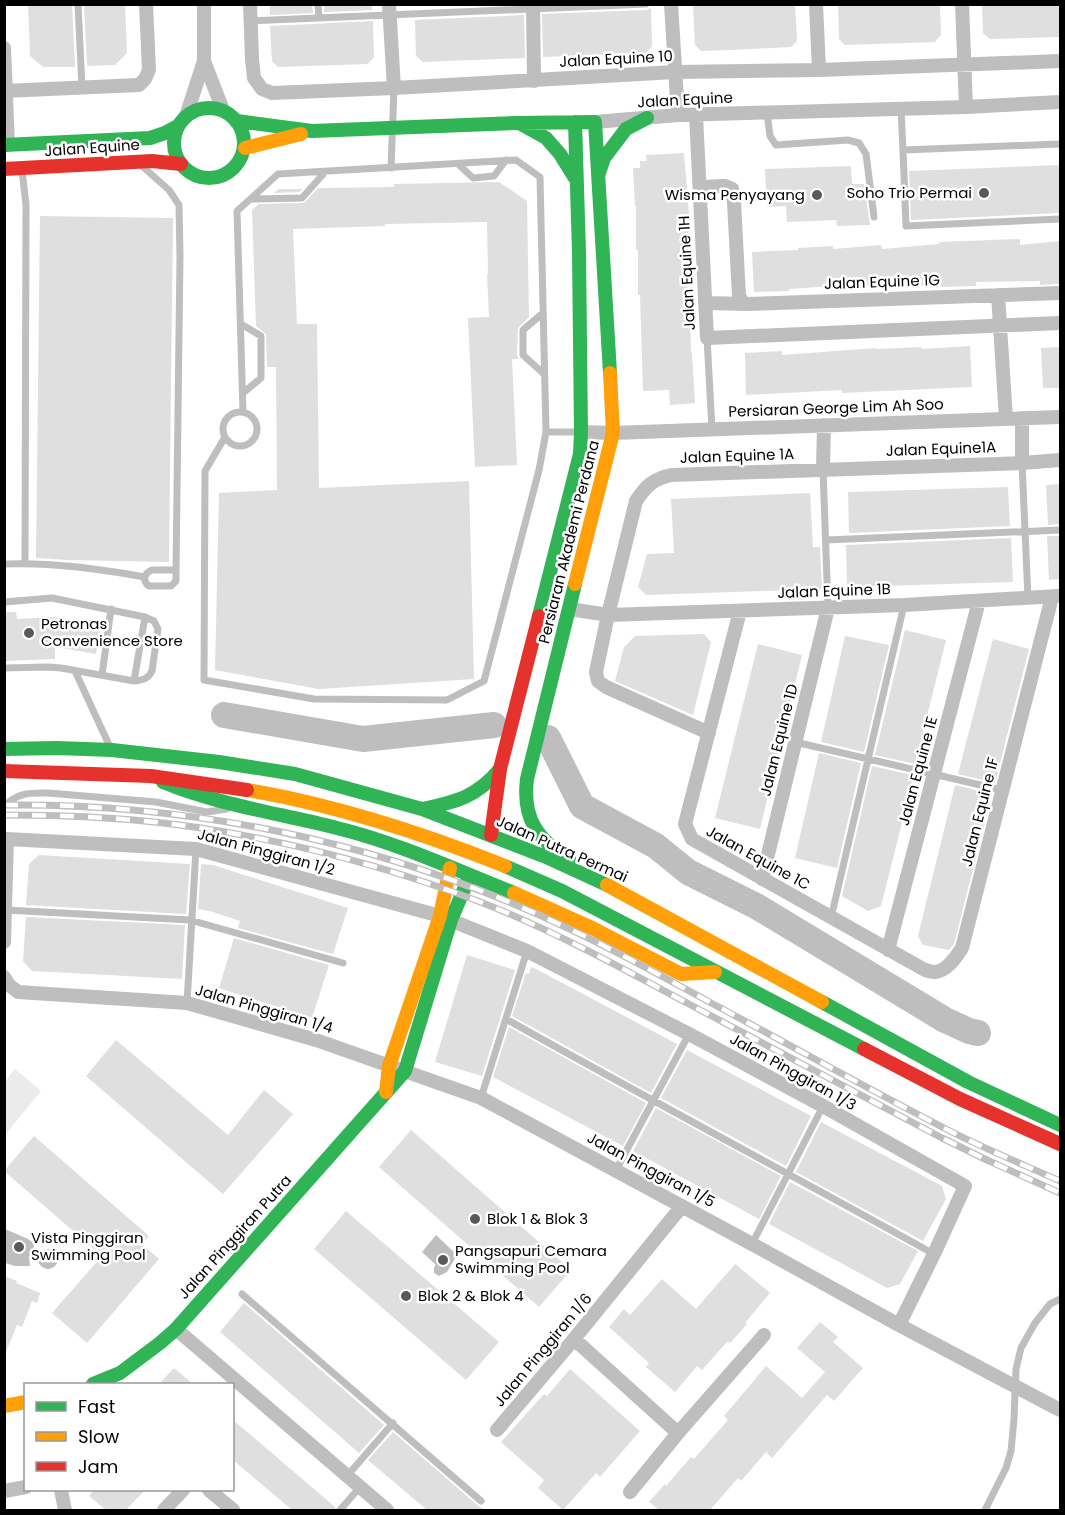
<svg xmlns="http://www.w3.org/2000/svg" width="1065" height="1515" font-family="Poppins,sans-serif">
<style>
.green{fill:#ebebeb}
.water{fill:#bebebe}
.lines{fill:none;stroke-linecap:round;stroke-linejoin:round}
.river{stroke:#bebebe;stroke-width:26}
.building{fill:#dfdfdf}
.lane{stroke:#bebebe;stroke-width:7}
.street{stroke:#bebebe;stroke-width:14}
.fast{stroke:#30b455;stroke-width:14}
.slow{stroke:#ff9f0a;stroke-width:14}
.jam{stroke:#e5322d;stroke-width:14}
.rail-casing{stroke:#bebebe;stroke-width:7}
.rail{stroke:#fff;stroke-width:4.5;stroke-dasharray:14;stroke-linecap:butt}
.poi-dot{fill:#595959;stroke:#fff;stroke-width:2}
.labels{text-anchor:middle;stroke-width:5;stroke-linejoin:round;paint-order:stroke}
.street-label{font-size:15px;fill:#000;stroke:#fff}
.poi-label{font-size:15px;fill:#000;stroke:#fff;text-anchor:start}
</style>
<rect width="100%" height="100%" fill="#fff"/>
<path class="green" d="M15 1069 41 1091 5 1135V1081Z"/>
<path class="water" d="M5 1229 28 1239 35 1244 29 1257 30 1266H15L5 1263Z
M436 1235 457 1255 447 1272 439 1276 434 1273V1267L436 1265 422 1252Z
M38 1259a10 10 0 1 1 20 0a10 10 0 1 1-20 0Z"/>
<g class="lines">
<path class="river" d="M224 715 363 739 494 725
M548 738 582 806 656 846 688 872 756 906 945 1020 969 1031 978 1033"/>
</g>
<path class="building" d="M28 4H72L75 67H43L30 56Z
M84 4H125L127 53 115 65 87 66Z
M270 4H312L313 13 270 15Z
M324 4H372V10L324 12Z
M738 4H795L797 41 791 47 730 50 701 51 695 45 693 6Z
M838 4H940L941 35 935 42 845 45 839 39Z
M982 4H1060V37L990 39 983 33Z
M651 8 652 46 646 53 543 57 542 14 646 10Z
M524 15 525 58 423 62 416 56 415 20Z
M373 21 374 57 368 64 278 67 272 61 270 26Z
M684 153 689 214 687 308H690L691 353H692L695 403 670 405 669 390 643 391 640 295H638V250H636V206H635L633 168H640V161H647L646 155Z
M1060 165V213L911 220 909 171Z
M851 166 852 184H864L870 225 837 226 836 220 787 222 786 206 767 207 765 169Z
M499 182 527 201 529 317 518 328 517 355 519 359H512L517 465 475 467 468 318 489 317 487 274H488L487 222 385 224V226L293 229 297 324H317L319 488 469 481 474 679 319 689 215 670 219 493 277 490 276 367H267L266 334 256 326 252 210 259 204 304 203 318 188 394 187V184Z
M279 189H303L299 192 274 193Z
M40 216 173 218 169 562 67 560 36 558Z
M1020 239V245L1060 241V284L1040 285V281L976 282V286L941 287V284L895 288V283L848 287V285L789 289V291L754 292 752 252 798 250V248L833 246V249L881 245 882 249 939 244V242Z
M970 346 972 387 842 393V390L746 395 745 353 782 351V355L876 348V349L921 347V349Z
M1060 347V388H1043L1041 348Z
M1060 484V524L1048 525 1046 485Z
M1008 487 1010 526 849 533 848 492Z
M810 493 813 547H820L822 589 646 595 638 587 647 554 674 553 671 499Z
M1047 536H1060V579L1049 580Z
M1011 538 1013 582 847 587 846 545Z
M4 612H16L17 619 53 617 101 625 96 654 55 647V659L4 661Z
M905 630 946 640 915 764 875 755Z
M704 634 711 642 693 715 615 681 624 647 635 636Z
M845 636 889 645 864 752 821 742Z
M993 639 1029 649 995 783 958 774Z
M758 644 802 655 760 829 715 818Z
M819 753 861 763 837 868 795 858Z
M872 766 912 775 911 778 913 779 881 906 868 911 842 896Z
M955 785 992 794 954 944 949 950 923 945 918 936Z
M39 855 190 864 186 914 26 905 29 864Z
M201 864 213 865 348 908 333 954 238 928 240 921 213 912 198 909Z
M26 917 185 925 182 979 32 971 23 961Z
M234 938 329 965 312 1018 219 988Z
M467 955 515 970 482 1076 435 1062Z
M531 967 538 970 677 1044 651 1093 512 1016 526 973 529 974Z
M509 1027 646 1103 623 1146 493 1077Z
M116 1040 228 1135 264 1090 293 1114 223 1194 86 1076Z
M687 1050 811 1116 786 1166 661 1098Z
M656 1108 781 1176 759 1219 633 1151Z
M821 1122 942 1186 946 1199 923 1241 796 1172Z
M411 1130 571 1270 539 1307 379 1167Z
M34 1136 149 1236 142 1244 159 1259 87 1343 52 1313 102 1256 4 1171Z
M790 1182 918 1251 900 1284 887 1288 769 1224Z
M346 1211 499 1342 466 1380 314 1249Z
M735 1264 770 1293 745 1323 747 1324 730 1343 728 1341 702 1370 697 1366 675 1392 646 1367 649 1363 609 1327 624 1309 630 1315 662 1279 696 1309Z
M4 1276 17 1281 16 1283 40 1293 37 1303 32 1301 22 1327 17 1325 5 1354Z
M244 1303 384 1425 359 1453 220 1332Z
M820 1322 838 1337 833 1342 863 1368 834 1401 827 1395 772 1458 766 1452 741 1481 738 1478 710 1510H659L649 1502 665 1484 666 1486 691 1457 694 1459 728 1420 724 1416 766 1366 802 1398 825 1372 797 1348Z
M174 1368 193 1384H159Z
M570 1369 640 1431 600 1477 596 1473 563 1510 538 1488 544 1480 501 1442 544 1394 547 1396Z
M232 1419 335 1507V1510H292L232 1459Z
M393 1432 477 1505 485 1510H427L368 1460Z
M94 1490H145L126 1510H106L89 1496Z"/>
<g class="lines">
<path class="lane" d="M78 4 82 88
M318 4 319 18
M250 21 646 4
M901 109 903 150 1060 144
M767 113 770 136 776 145 848 140 859 143 866 154 874 217
M903 150 906 226 1060 219
M458 164 473 178 494 176 506 160
M142 166 169 190 179 205 180 256 176 570
M391 168 394 88
M22 170 26 205 25 563
M251 199 302 198 325 172
M543 313 523 330V355L544 374
M241 324 261 336V378L243 393
M707 338 712 429
M243 412 237 211 278 174 516 160 540 177 546 432
M223 429a17 17 0 1 1 34 0a17 17 0 1 1-34 0Z
M225 437 205 471 204 680 314 699 447 700 484 681 539 470 546 432H581
M1022 463 1028 598
M823 469 828 608
M826 540 1060 530
M4 564C52 562 98 569 145 577
M152 570H176V581L171 586H149C142 581 144 573 152 570Z
M4 602 52 598 145 617 154 621 158 629 152 671C148 679 143 680 134 681L61 668 48 667 4 668
M75 671 110 747
M102 675 111 609
M134 681 145 617
M795 742 1002 790
M4 806C19 792 29 793 48 793L156 802 207 812 227 809
M6 910 190 920 343 963
M831 918 904 605
M187 1003 196 849
M506 1019C648 1099 792 1175 934 1254
M481 1098 527 951
M616 1170 689 1034
M752 1244 823 1106
M242 1294 481 1501
M347 1476 393 1423
M340 1510 360 1487
M985 1510 1006 1468 1011 1451 1014 1419 1016 1369 1021 1348 1035 1323 1050 1304 1060 1299"/>
<path class="street" d="M250 4 252 59 254 78 262 89 272 93 394 88 675 72 819 70 1060 61
M389 4 394 88
M533 4 534 81
M671 4 678 115
M816 4 819 70
M962 4 966 107
M4 48 8 145
M204 61 223 110
M4 91 139 85 145 79 149 70 146 4
M696 115 707 338 1060 323
M186 116 204 61V4
M595 122 678 115 966 107 1060 102
M700 187 725 186 732 189 734 202 739 296 743 303
M998 295 1006 419
M705 303 747 304 1060 293
M581 432 613 433 1060 417
M1022 463V418
M823 469 824 425
M570 609 608 615 904 605 1058 596
M740 611 685 824 692 839 925 970C928 971 932 972 935 972 947 971 956 957 962 948L1052 597
M709 733 606 687 598 681 596 672 608 615 636 501C646 486 653 479 671 475L1022 463 1060 460
M762 879 828 608
M4 942 7 839 196 849 440 916 527 951 689 1034 823 1106 965 1186 934 1254 899 1325 752 1244 481 1098 316 1040 187 1003 18 992 9 985 4 977
M888 950 979 601
M899 1325 1060 1410
M176 1329 387 1510
M574 1339 678 1433
M497 1430 574 1339 682 1206
M61 1490 65 1510
M209 1490 233 1510
M4 1491 26 1487
M630 1492 678 1433 764 1335
M164 1510 183 1490"/>
<path class="fast" d="M174 143a35 35 0 1 1 70 0a35 35 0 1 1-70 0Z
M237 121 312 131 517 123 595 122 610 373
M519 123 546 138 560 154 575 178
M4 145 150 138 165 133 178 126
M599 173 604 158 626 129 647 118
M539 616 580 454 581 432 579 252 575 122
M4 749 57 748 112 750 219 762 295 774 422 809 546 857 607 885
M163 782C219 805 278 813 337 828 398 843 456 870 514 893
M422 809C456 802 477 797 500 769
M570 861C538 839 522 820 527 779L575 584
M505 866 562 891 864 1049
M822 1002 968 1082 1060 1125
M93 1384 120 1373 160 1343 176 1329 405 1071 451 920 470 875"/>
<path class="slow" d="M245 148 301 134
M575 584 613 433 610 373
M247 790C336 805 422 833 505 866
M607 885 822 1002
M514 893 592 928 681 974 715 972
M386 1092 389 1066 440 916 450 868
M4 1406 26 1402"/>
<path class="jam" d="M4 169 152 161 181 164
M4 771 151 776 247 790
M491 835 500 769 539 616
M864 1049 960 1099 1060 1144"/>
<defs>
<path id="rail" d="M4 805C188 803 369 840 537 914 598 941 656 973 715 1005 792 1046 868 1089 946 1129 983 1148 1022 1164 1060 1181
M4 815C70 815 136 818 201 828 297 843 392 868 483 903 554 931 620 967 687 1003 772 1048 857 1093 942 1138L987 1160 1060 1193"/>
</defs>
<use href="#rail" class="rail-casing"/>
<use href="#rail" class="rail"/>
</g>
<g class="poi-dot">
<circle cx="984" cy="193" r="6"/>
<circle cx="817" cy="195" r="6"/>
<circle cx="29" cy="633" r="6"/>
<circle cx="475" cy="1219" r="6"/>
<circle cx="19" cy="1247" r="6"/>
<circle cx="443" cy="1260" r="6"/>
<circle cx="406" cy="1296" r="6"/>
</g>
<g class="labels">
<g class="street-label">
<text transform="translate(616 59) rotate(-3)" y="5">Jalan Equine 10</text>
<text transform="translate(685 100) rotate(-3)" y="5">Jalan Equine</text>
<text transform="translate(92 148) rotate(-4)" y="5">Jalan Equine</text>
<text transform="translate(687 273) rotate(-93)" y="5">Jalan Equine 1H</text>
<text transform="translate(882 282) rotate(-2)" y="5">Jalan Equine 1G</text>
<text transform="translate(836 408) rotate(-2)" y="5">Persiaran George Lim Ah Soo</text>
<text transform="translate(941 449) rotate(-2)" y="5">Jalan Equine1A</text>
<text transform="translate(737 456) rotate(-2)" y="5">Jalan Equine 1A</text>
<text transform="translate(569 542) rotate(-76)" y="5">Persiaran Akademi Perdana</text>
<text transform="translate(834 591) rotate(-2)" y="5">Jalan Equine 1B</text>
<text transform="translate(779 740) rotate(-76)" y="5">Jalan Equine 1D</text>
<text transform="translate(918 771) rotate(-75)" y="5">Jalan Equine 1E</text>
<text transform="translate(980 812) rotate(-76)" y="5">Jalan Equine 1F</text>
<text transform="translate(562 849) rotate(24)" y="5">Jalan Putra Permai</text>
<text transform="translate(266 852) rotate(15)" y="5">Jalan Pinggiran 1/2</text>
<text transform="translate(758 858) rotate(29)" y="5">Jalan Equine 1C</text>
<text transform="translate(264 1009) rotate(16)" y="5">Jalan Pinggiran 1/4</text>
<text transform="translate(793 1072) rotate(29)" y="5">Jalan Pinggiran 1/3</text>
<text transform="translate(651 1170) rotate(28)" y="5">Jalan Pinggiran 1/5</text>
<text transform="translate(235 1237) rotate(-48)" y="5">Jalan Pinggiran Putra</text>
<text transform="translate(543 1350) rotate(-50)" y="5">Jalan Pinggiran 1/6</text>
</g>
<g class="poi-label">
<text x="972" y="198" text-anchor="end">Soho Trio Permai</text>
<text x="805" y="200" text-anchor="end">Wisma Penyayang</text>
<text x="41" y="629">Petronas<tspan x="41" dy="17">Convenience Store</tspan></text>
<text x="487" y="1224">Blok 1 &amp; Blok 3</text>
<text x="31" y="1243">Vista Pinggiran<tspan x="31" dy="17">Swimming Pool</tspan></text>
<text x="455" y="1256">Pangsapuri Cemara<tspan x="455" dy="17">Swimming Pool</tspan></text>
<text x="418" y="1301">Blok 2 &amp; Blok 4</text>
</g>
</g>
<rect width="1065" height="1515" fill="none" stroke="#000000" stroke-width="12"/>
<rect x="24" y="1383" width="210" height="108" fill="#ffffff" stroke="#999999" stroke-width="1.5"/>
<rect x="36" y="1402" width="30" height="9" fill="#30b455" stroke="#999999" stroke-width="1.5"/>
<text x="78" y="1413" font-size="18" fill="#000000">Fast</text>
<rect x="36" y="1432" width="30" height="9" fill="#ff9f0a" stroke="#999999" stroke-width="1.5"/>
<text x="78" y="1443" font-size="18" fill="#000000">Slow</text>
<rect x="36" y="1462" width="30" height="9" fill="#e5322d" stroke="#999999" stroke-width="1.5"/>
<text x="78" y="1473" font-size="18" fill="#000000">Jam</text>
</svg>
